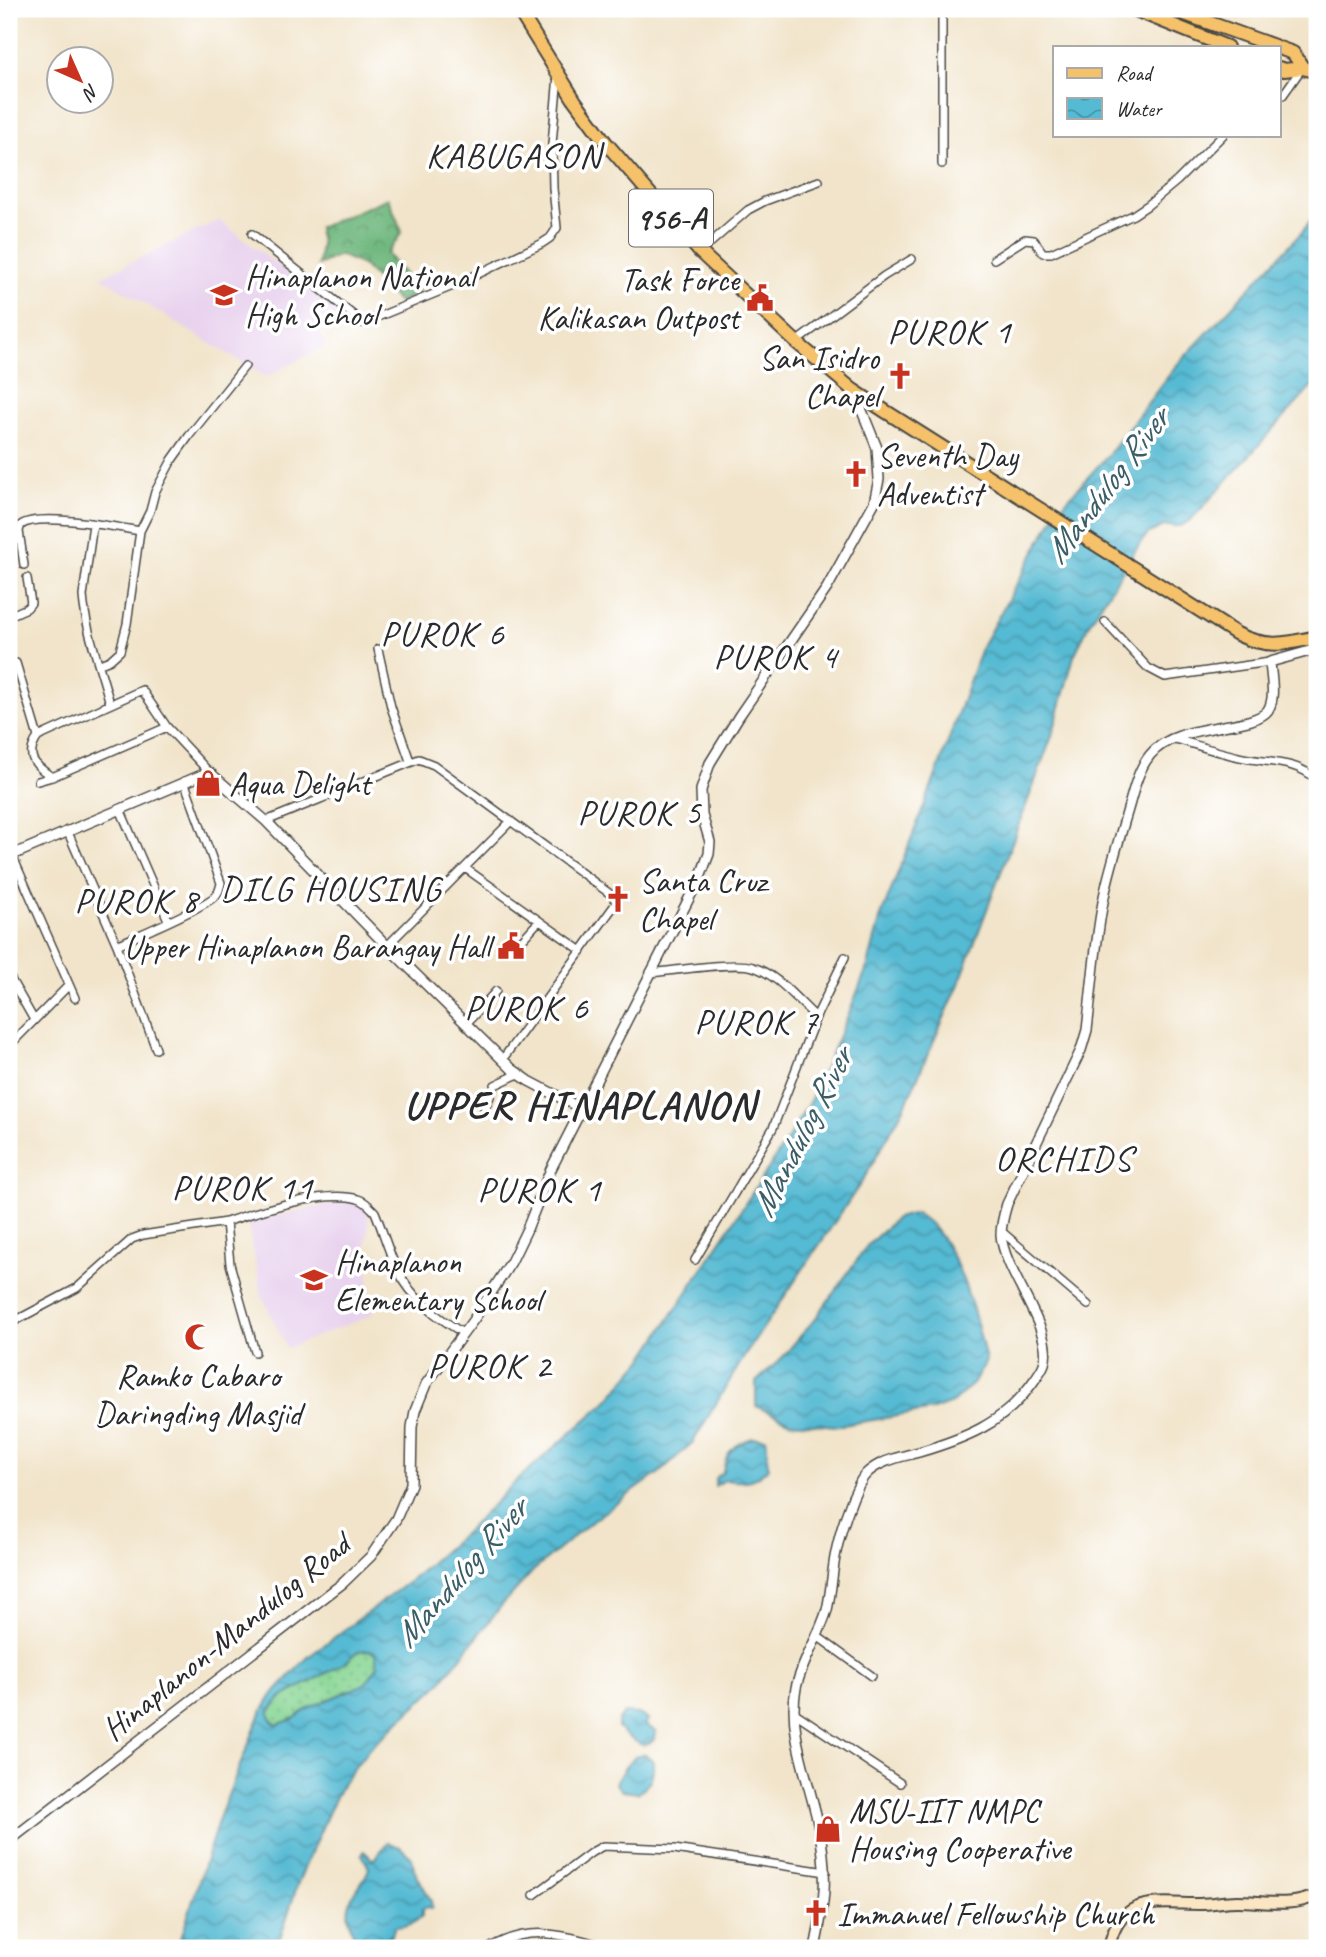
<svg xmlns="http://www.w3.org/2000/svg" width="1326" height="1957" font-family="Caveat,sans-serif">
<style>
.built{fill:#e8d2ee}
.grass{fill:url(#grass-dots);stroke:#5a8060;stroke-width:2}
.forest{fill:url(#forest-crowns);stroke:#4c7154;stroke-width:2}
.water{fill:url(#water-waves);stroke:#40727f;stroke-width:2;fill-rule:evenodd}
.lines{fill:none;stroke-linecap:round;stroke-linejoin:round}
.minor-casing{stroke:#494743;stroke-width:10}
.tertiary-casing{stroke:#494743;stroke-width:12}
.secondary-casing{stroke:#494743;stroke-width:14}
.primary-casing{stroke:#494743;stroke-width:16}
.trunk-casing{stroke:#494743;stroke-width:16}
.minor{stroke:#fff;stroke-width:7}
.tertiary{stroke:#fff;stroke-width:9}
.secondary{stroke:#fbe6c4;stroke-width:10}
.primary{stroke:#f5c16b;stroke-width:12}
.trunk{stroke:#f5c16b;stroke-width:12}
.labels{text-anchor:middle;stroke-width:7;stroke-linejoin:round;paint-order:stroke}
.shield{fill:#fff;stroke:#6b6b6b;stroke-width:2}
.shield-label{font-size:32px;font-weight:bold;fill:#2b2b2b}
.poi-label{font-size:33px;fill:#2b2b2b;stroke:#fff;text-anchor:start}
.street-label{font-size:33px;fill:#2b2b2b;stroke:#fff}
.neighbourhood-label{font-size:35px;letter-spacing:2px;fill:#2b2b2b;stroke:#fff}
.water-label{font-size:35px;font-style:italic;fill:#3a5d66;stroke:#fff}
.district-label{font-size:40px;font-weight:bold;letter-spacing:2px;fill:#2b2b2b;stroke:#fff}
</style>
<defs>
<pattern id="grass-dots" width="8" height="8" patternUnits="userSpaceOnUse" patternTransform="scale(1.75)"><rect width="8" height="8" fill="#88d694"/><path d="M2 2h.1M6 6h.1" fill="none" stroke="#76b880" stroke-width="1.8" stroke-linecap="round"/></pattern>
<pattern id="forest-crowns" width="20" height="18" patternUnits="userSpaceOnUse" patternTransform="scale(1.75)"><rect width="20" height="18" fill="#6eb77e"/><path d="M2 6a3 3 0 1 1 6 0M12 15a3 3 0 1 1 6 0" fill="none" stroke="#5b9567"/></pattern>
<pattern id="water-waves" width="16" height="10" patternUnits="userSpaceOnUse" patternTransform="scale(1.75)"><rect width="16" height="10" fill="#55bad3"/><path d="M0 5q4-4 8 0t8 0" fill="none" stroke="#4797ab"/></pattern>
</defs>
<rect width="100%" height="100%" fill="#fff"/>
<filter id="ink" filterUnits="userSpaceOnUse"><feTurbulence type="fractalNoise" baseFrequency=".0143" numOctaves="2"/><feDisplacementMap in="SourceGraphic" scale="14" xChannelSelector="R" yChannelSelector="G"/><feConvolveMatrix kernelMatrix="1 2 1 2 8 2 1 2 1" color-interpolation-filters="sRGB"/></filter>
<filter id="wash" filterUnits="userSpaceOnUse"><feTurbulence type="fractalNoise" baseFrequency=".00686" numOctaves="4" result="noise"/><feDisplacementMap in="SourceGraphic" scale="28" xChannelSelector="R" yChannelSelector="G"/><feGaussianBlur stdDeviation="1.57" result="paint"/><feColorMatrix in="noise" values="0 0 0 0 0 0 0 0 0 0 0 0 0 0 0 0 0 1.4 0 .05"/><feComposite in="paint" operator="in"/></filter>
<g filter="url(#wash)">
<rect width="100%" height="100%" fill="#f1e4ca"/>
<path class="built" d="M219 220 340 313 318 327 326 346 266 377 101 277Z
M346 1200 367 1209 369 1222 366 1245 372 1315 287 1348 262 1297 248 1223Z"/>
<path class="grass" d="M369 1650 375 1653 378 1666 365 1684 311 1707 295 1718 277 1725 272 1721 269 1713 280 1698 343 1664 359 1651Z"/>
<path class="forest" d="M388 198 402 232 387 254 420 293 398 302 363 265 339 255 318 265 321 244 318 228Z"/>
<path class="water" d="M1317 211V381L1190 521 1180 526H1164L1149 533 1140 543 1089 624 1074 656 1052 736 959 984 904 1108 863 1180 745 1355 693 1442 659 1473 596 1518 533 1571 503 1604 440 1683 368 1750 343 1783 330 1809 299 1880 277 1948H176L183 1932 219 1818 261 1713 272 1695 308 1657 411 1580 469 1529 515 1482 607 1401 643 1359 787 1140 811 1099 847 1018 868 965 881 916 938 770 981 648 1049 526 1059 509 1108 455 1177 365 1303 231ZM369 1650 375 1653 378 1666 365 1684 311 1707 295 1718 277 1725 272 1721 269 1713 280 1698 343 1664 359 1651Z
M916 1213C922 1217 929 1222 933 1227 962 1260 977 1320 986 1361L974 1383 961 1395 952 1403 933 1410 837 1426 791 1422 756 1406V1382L781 1359 815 1319 867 1246 896 1218Z
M753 1438H766C769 1449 765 1458 769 1467 753 1482 747 1483 725 1480L715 1486V1478L723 1472C726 1452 733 1444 753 1438Z
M624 1713 639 1714 648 1720 645 1725 656 1731C656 1741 651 1743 642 1745L628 1737 618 1728V1721Z
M644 1754 653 1761C654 1776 650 1785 638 1793L622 1791 616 1784C619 1773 628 1764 635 1756Z
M388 1843 400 1847 412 1858 414 1869 431 1901 432 1908 426 1907 422 1909V1916C414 1924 406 1927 395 1927 388 1946 378 1952 358 1946 351 1927 342 1911 355 1892 361 1883 366 1878 369 1868L362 1854 364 1851 373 1860Z"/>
</g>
<g filter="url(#ink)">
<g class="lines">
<defs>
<path id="minor" d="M942 9V164
M1279 96 1283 95 1302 68
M252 234 363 323 453 286 541 244 550 238 557 228 553 188 552 144 558 75
M700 252 748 210 765 201 819 181
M994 259 1025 239 1034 240 1043 253H1051L1133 215 1148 205 1177 181 1223 135
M796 342 884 276 912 259
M93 524 83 596C86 633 101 668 110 704
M24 565 19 531 21 525C39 512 115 527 140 531
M9 616 27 608 31 603 27 578
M1105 622 1148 668 1165 677 1270 662
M378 649 391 707 410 761
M16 663 38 737C24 757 35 765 52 777
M100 664 110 660 120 651 127 624 140 531 150 511 155 492 172 460 189 436 245 366
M38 737 142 690 167 727 209 772
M1172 738C1193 744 1214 751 1235 756 1263 764 1294 758 1317 780
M38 781 52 777 167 727
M120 809 168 920
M266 821 419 759 434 765 613 896 616 902 614 906 502 1060
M67 830 117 945 156 1049
M9 856 12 855 75 998
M465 868 582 951
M520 942 539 921
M117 945C136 936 207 907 217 894 220 890 220 887 221 883L184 781
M387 946 511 821
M650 973C672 971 736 961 753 967 777 974 798 1001 816 1017
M9 976 34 1020
M466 1024 496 991
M9 1046 69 985
M482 1115 495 1085 518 1074
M1001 1231 1088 1305
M695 1260 773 1128 816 1017 845 957
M11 1323 77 1288 132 1239 143 1235 226 1222
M255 1352 230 1264 226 1222C259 1211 324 1189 358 1199 366 1201 370 1207 375 1212 383 1231 388 1251 397 1269 412 1299 435 1316 463 1333
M817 1636 872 1676
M795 1713 900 1783
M534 1895 592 1852 603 1846 674 1849 826 1872
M489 1948C533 1922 568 1937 613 1948"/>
<path id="tertiary" d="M9 846 12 855 209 772 266 821 387 946 512 1069 529 1081 582 1109
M9 1841 343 1583 371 1556 396 1519 411 1484 412 1427 415 1411 426 1384 474 1319 511 1262 527 1229 551 1169 701 875 709 854 710 842 702 815 701 790 710 763 739 716 827 588 874 503 879 479 877 448 854 391
M815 1948C825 1902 828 1875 819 1828 811 1785 787 1733 796 1688 802 1661 819 1637 827 1610 831 1592 832 1575 835 1557 839 1536 845 1517 853 1497 857 1489 860 1480 866 1474 880 1460 901 1457 919 1452 963 1439 1003 1424 1030 1386 1035 1379 1041 1372 1044 1364 1055 1330 1004 1273 1001 1235 1001 1225 1004 1214 1007 1204L1081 1050 1087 1030C1092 988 1095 944 1103 902 1108 874 1117 847 1125 819 1132 798 1136 772 1150 755 1177 721 1254 731 1268 710 1276 698 1271 677 1270 662L1317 649"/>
<path id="secondary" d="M1109 1948C1119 1894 1158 1904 1199 1904 1212 1904 1224 1901 1237 1901 1264 1901 1292 1908 1317 1895"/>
<path id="primary" d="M518 9 575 101 606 143 700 252 796 342 853 390 885 411 1237 634C1267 649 1286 644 1317 637"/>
<path id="trunk" d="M1133 9 1227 47
M1171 9 1277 47
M1279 48 1293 53 1303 68
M1279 68 1284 70 1303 68 1317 72"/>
</defs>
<use href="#minor" class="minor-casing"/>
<use href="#tertiary" class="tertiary-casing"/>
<use href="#secondary" class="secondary-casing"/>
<use href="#primary" class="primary-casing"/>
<use href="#trunk" class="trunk-casing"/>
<use href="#minor" class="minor"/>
<use href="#tertiary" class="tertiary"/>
<use href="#secondary" class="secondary"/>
<use href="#primary" class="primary"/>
<use href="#trunk" class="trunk"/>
</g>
</g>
<defs>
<symbol id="school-bare" viewBox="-9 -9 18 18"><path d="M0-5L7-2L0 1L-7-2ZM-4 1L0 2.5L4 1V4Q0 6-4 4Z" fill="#c8321e" stroke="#fff" stroke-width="2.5" paint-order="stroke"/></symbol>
<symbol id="civic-bare" viewBox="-9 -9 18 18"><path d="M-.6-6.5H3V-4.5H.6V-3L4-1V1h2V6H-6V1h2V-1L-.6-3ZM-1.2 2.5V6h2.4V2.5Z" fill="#c8321e" stroke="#fff" stroke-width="2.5" paint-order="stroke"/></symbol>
<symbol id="church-bare" viewBox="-9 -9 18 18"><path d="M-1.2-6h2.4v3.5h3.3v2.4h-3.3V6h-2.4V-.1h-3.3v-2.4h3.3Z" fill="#c8321e" stroke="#fff" stroke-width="2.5" paint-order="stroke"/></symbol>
<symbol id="shop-bare" viewBox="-9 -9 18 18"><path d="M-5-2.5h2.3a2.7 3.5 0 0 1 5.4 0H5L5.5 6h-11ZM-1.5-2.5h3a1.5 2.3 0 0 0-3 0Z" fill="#c8321e" stroke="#fff" stroke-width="2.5" paint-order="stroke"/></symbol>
<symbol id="mosque-bare" viewBox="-9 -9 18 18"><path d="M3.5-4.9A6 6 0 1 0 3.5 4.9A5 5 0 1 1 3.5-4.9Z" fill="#c8321e" stroke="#fff" stroke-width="2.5" paint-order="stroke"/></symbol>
</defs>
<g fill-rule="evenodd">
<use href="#school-bare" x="205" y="276" width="38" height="38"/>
<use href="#civic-bare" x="741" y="279" width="38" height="38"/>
<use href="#church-bare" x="881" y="357" width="38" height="38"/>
<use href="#church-bare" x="837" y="455" width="38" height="38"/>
<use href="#shop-bare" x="189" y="764" width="38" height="38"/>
<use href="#church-bare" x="599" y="880" width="38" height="38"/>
<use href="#civic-bare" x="492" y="927" width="38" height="38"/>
<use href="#school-bare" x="295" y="1261" width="38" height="38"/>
<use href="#mosque-bare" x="179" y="1318" width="38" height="38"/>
<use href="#shop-bare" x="809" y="1810" width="38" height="38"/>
<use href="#church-bare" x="797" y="1894" width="38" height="38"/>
</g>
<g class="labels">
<rect class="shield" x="629" y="189.5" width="84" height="57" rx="5"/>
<g class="shield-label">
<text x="671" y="229">956-A</text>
</g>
<g class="poi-label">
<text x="245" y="288">Hinaplanon National<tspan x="245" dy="38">High School</tspan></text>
<text x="739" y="291" text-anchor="end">Task Force<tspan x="739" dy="38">Kalikasan Outpost</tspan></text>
<text x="879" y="369" text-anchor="end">San Isidro<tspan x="879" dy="38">Chapel</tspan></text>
<text x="877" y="467">Seventh Day<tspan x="877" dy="38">Adventist</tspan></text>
<text x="229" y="795">Aqua Delight</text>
<text x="639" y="892">Santa Cruz<tspan x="639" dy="38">Chapel</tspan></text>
<text x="490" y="958" text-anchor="end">Upper Hinaplanon Barangay Hall</text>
<text x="335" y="1273">Hinaplanon<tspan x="335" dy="38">Elementary School</tspan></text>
<text x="198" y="1387" text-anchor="middle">Ramko Cabaro<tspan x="198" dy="38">Daringding Masjid</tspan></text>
<text x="849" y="1822">MSU-IIT NMPC<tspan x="849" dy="38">Housing Cooperative</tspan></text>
<text x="837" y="1925">Immanuel Fellowship Church</text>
</g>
<g class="street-label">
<text transform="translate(225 1636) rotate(-39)" y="12">Hinaplanon-Mandulog Road</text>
</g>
<g class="neighbourhood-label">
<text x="514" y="167">KABUGASON</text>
<text x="950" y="343">PUROK 1</text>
<text x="443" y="645">PUROK 6</text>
<text x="776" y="668">PUROK 4</text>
<text x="640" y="824">PUROK 5</text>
<text x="331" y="900">DILG HOUSING</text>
<text x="137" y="912">PUROK 8</text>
<text x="527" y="1019">PUROK 6</text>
<text x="757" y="1033">PUROK 7</text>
<text x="1064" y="1170">ORCHIDS</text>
<text x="243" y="1199">PUROK 11</text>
<text x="540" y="1201">PUROK 1</text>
<text x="490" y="1377">PUROK 2</text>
</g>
<g class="water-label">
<text transform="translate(1106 485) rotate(-53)" y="12">Mandulog River</text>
<text transform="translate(801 1132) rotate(-63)" y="12">Mandulog River</text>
<text transform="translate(460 1572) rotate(-49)" y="12">Mandulog River</text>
</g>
<g class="district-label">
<text x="580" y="1118">UPPER HINAPLANON</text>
</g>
</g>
<rect width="1326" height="1957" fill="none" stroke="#fff" stroke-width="35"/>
<rect x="1053" y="46" width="228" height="91" fill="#ffffff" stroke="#aaaaaa" stroke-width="2"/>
<rect x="1067" y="68" width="35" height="10" fill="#f5c16b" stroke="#aaaaaa" stroke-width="2"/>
<text x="1116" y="80" font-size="21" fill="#2b2b2b">Road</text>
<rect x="1067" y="98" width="35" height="21" fill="url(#water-waves)" stroke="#aaaaaa" stroke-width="2"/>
<text x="1116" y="116" font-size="21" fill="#2b2b2b">Water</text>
<g transform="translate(80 80) rotate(135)"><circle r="33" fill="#ffffff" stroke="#aaaaaa" stroke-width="2"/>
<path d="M0-5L12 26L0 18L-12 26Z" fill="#c8321e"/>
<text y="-10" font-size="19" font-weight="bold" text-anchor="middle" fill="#2b2b2b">N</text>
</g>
</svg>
